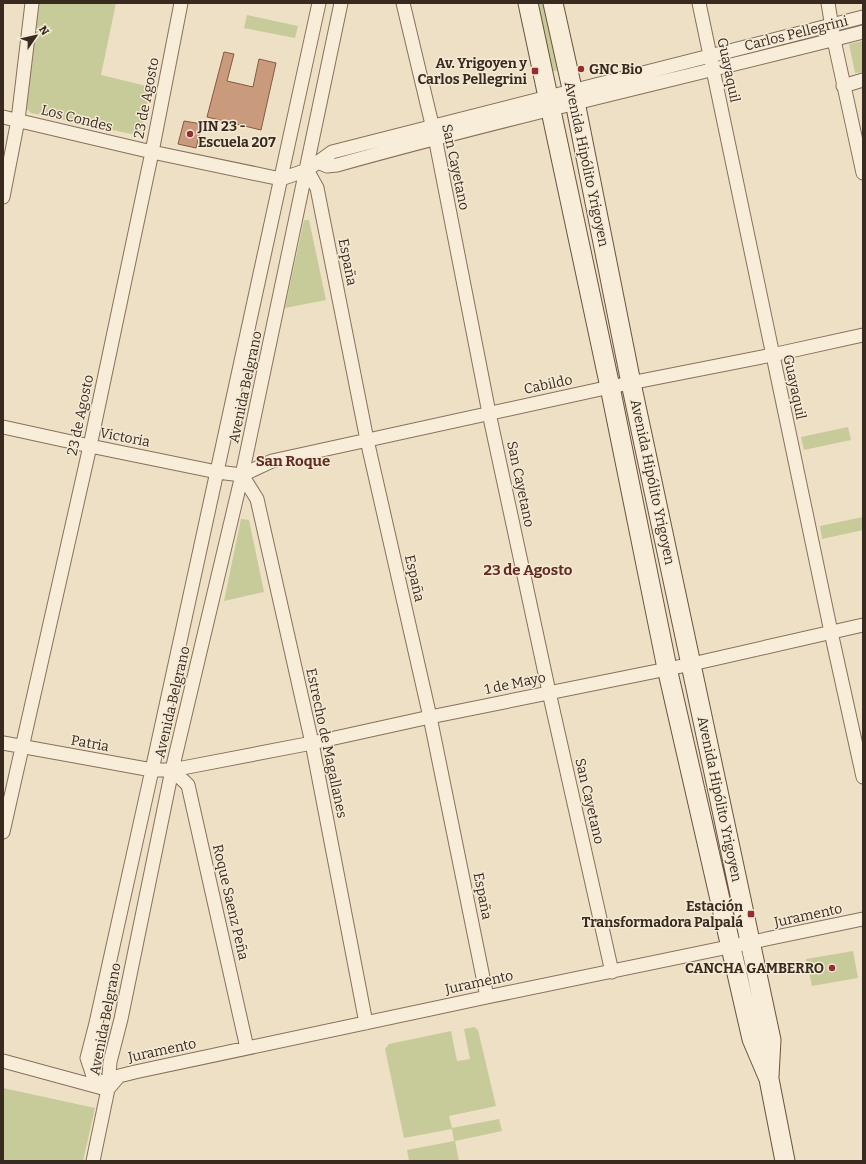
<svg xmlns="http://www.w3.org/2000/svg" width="866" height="1164" font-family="Bitter,serif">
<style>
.green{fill:#c7cb99}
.building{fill:#ca9a7c;stroke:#865a42}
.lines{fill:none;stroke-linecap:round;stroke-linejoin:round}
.street-casing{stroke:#87715c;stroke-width:15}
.secondary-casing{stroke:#69533f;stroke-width:21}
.street{stroke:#f8edd8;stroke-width:13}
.secondary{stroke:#f8edd8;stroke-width:19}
.poi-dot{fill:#952d32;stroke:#f5ead5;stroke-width:1.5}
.labels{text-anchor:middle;stroke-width:3;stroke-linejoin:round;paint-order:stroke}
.street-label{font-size:14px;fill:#382a1f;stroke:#f5ead5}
.poi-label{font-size:14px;font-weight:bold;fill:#382a1f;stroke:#f5ead5;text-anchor:end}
.neighbourhood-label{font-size:15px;font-weight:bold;fill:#632b20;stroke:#f5ead5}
</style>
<rect width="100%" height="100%" fill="#ede0c5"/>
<path class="green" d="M37 3H116L101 75 151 87 141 132 136 135 31 113 26 108Z
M536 3H544L558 70 550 72Z
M247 15 298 26 295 38 244 28Z
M863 41V72L855 73 849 44Z
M304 220H309L326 300 285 308Z
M848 427 851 440 804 450 801 437Z
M863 517V530L822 539 820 526Z
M241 519 249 520 264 592 224 601Z
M853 951 858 978 812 986 806 959Z
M474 1027 478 1030 496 1106 449 1116 452 1128 499 1119 502 1131 455 1141 459 1161H409L407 1150 454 1141 452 1129 404 1138 385 1049 389 1044 451 1031 457 1061 470 1059 464 1029Z
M3 1088 95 1108 83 1161H3Z"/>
<path class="building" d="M224 52 234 54 227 81 253 87 259 59 276 63 261 130 207 117Z
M184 121 202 124 196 148 178 144Z"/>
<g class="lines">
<defs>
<path id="street" d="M403 3 435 137 489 413 549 692 612 972
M699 3 831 632 863 777
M828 3 834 40 863 173
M843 86 863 80
M3 117 152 152 281 179 307 170 332 152 863 17
M318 162 327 166 337 165C511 116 688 77 863 32
M307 170 317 188 367 440 430 717 487 997
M3 197 18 120 32 3
M3 427 90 446 217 472 242 475
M242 475 272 461 610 387 772 355 863 335
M242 475 257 499 312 743 366 1023
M3 743 152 770H172L312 743 430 717 692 664 863 625
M172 770 188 785 247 1048
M3 832 90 446 152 152 181 3
M3 1061 106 1089
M108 1089 93 1076 87 1058 96 1023 152 770 319 3
M108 1089 119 1076 135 1072 487 997 863 919
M93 1161 108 1089 110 1062 121 1019 172 770 242 475 341 3"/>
<path id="secondary" d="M528 3 610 387 667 668 752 1039 769 1079 785 1161
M553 3 575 102 631 383 771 1040 769 1076"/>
</defs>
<use href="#street" class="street-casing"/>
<use href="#secondary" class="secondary-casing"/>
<use href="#street" class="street"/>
<use href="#secondary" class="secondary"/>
</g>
<g class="poi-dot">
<circle cx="581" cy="69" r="4"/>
<rect x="531" y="67" width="8" height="8" rx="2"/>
<circle cx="190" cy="134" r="4"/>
<rect x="747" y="910" width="8" height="8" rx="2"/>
<circle cx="832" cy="968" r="4"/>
</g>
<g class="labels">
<g class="street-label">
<text transform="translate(796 33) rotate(-14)" y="5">Carlos Pellegrini</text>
<text transform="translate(729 70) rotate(78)" y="5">Guayaquil</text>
<text transform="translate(146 98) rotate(-79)" y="5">23 de Agosto</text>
<text transform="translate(77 118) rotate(14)" y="5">Los Condes</text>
<text transform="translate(587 164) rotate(78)" y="5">Avenida Hipólito Yrigoyen</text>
<text transform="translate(456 167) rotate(78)" y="5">San Cayetano</text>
<text transform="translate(348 262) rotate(79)" y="5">España</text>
<text transform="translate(548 384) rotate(-12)" y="5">Cabildo</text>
<text transform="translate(245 387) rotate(-78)" y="5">Avenida Belgrano</text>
<text transform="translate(795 387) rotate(78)" y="5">Guayaquil</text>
<text transform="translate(80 415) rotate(-78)" y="5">23 de Agosto</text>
<text transform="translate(125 437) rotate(11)" y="5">Victoria</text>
<text transform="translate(653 482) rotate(78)" y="5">Avenida Hipólito Yrigoyen</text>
<text transform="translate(521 484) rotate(78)" y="5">San Cayetano</text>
<text transform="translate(415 578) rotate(77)" y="5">España</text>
<text transform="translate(515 683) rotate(-12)" y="5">1 de Mayo</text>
<text transform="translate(172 702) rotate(-77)" y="5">Avenida Belgrano</text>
<text transform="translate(90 743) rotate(10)" y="5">Patria</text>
<text transform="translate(327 743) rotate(78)" y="5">Estrecho de Magallanes</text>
<text transform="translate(720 799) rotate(78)" y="5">Avenida Hipólito Yrigoyen</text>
<text transform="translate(590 801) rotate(77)" y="5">San Cayetano</text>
<text transform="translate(483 896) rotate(79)" y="5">España</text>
<text transform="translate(231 902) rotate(77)" y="5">Roque Saenz Peña</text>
<text transform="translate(808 915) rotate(-12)" y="5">Juramento</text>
<text transform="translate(479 982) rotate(-12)" y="5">Juramento</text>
<text transform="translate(105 1019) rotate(-79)" y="5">Avenida Belgrano</text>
<text transform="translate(162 1050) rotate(-12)" y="5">Juramento</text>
</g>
<g class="poi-label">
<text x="527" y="68">Av. Yrigoyen y<tspan x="527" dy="16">Carlos Pellegrini</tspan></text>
<text x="589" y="74" text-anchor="start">GNC Bio</text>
<text x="198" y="131" text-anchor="start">JIN 23 -<tspan x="198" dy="16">Escuela 207</tspan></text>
<text x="743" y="911">Estación<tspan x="743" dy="16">Transformadora Palpalá</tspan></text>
<text x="824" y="973">CANCHA GAMBERRO</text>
</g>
<g class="neighbourhood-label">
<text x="293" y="466">San Roque</text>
<text x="528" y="575">23 de Agosto</text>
</g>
</g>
<rect width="866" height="1164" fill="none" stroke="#382a1f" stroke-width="8"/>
<g transform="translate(36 36) rotate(56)" stroke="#f5ead5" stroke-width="3" paint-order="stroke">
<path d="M0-3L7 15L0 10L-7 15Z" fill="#382a1f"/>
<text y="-6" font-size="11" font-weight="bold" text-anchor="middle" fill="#382a1f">N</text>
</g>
</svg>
